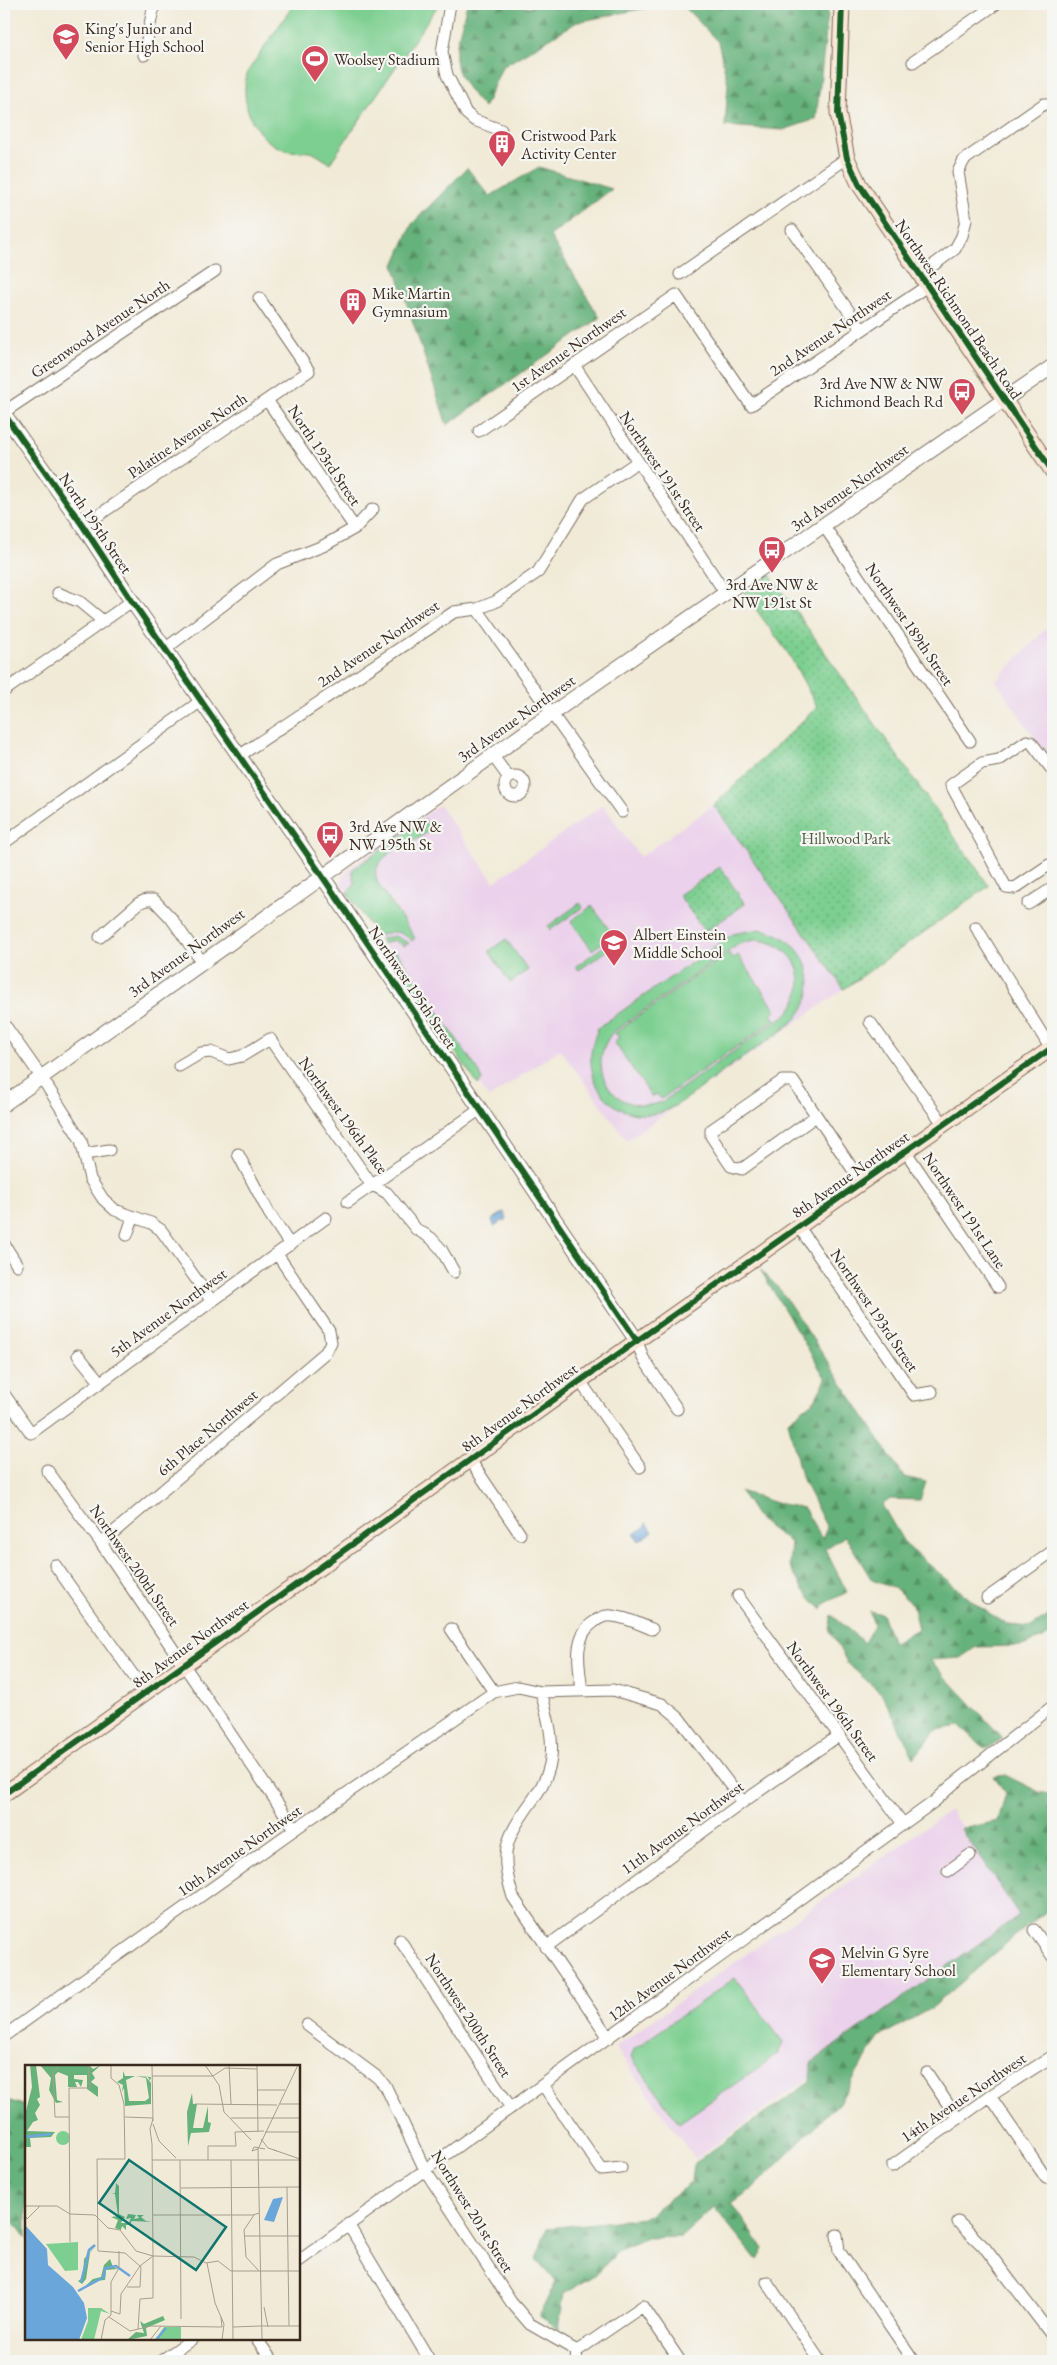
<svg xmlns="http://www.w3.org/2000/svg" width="1057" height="2365" font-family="'EB Garamond',serif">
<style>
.built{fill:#ebd1eb}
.green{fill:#7dcf91;stroke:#5c7c58;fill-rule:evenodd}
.forest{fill:url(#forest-firs);stroke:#506e4c}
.park{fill:url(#park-dots);stroke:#5c7c58}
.water{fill:url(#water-ripples);stroke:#53687c}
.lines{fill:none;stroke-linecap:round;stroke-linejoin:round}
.minor-casing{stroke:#7b6d5f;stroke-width:13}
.tertiary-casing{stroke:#7b6d5f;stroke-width:16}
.secondary-casing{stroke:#7b6d5f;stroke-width:17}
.minor{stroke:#fff;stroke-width:11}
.tertiary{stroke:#fff;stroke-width:14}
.secondary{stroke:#fde4d0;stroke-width:15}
.cycleway-casing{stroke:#f6f6f2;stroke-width:9}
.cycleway{stroke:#1b5e20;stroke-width:6}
.labels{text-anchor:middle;stroke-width:4.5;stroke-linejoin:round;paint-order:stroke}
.poi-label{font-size:16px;fill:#3b2a1e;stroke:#f6f6f2;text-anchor:start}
.street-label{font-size:16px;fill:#3b2a1e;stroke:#f6f6f2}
.park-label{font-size:16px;fill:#4f5c40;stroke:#f6f6f2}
.inset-river{fill:none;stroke:#6ba6db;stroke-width:2.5}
.inset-road{fill:none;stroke:#a89d8d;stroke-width:1}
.view{fill:#0f766e;fill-opacity:0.15;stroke:#0f766e;stroke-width:2.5}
.inset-edge{fill:none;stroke:#3b2a1e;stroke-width:2.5}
</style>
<defs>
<pattern id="forest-firs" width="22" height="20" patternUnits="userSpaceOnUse" patternTransform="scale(1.25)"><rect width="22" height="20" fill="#66b27b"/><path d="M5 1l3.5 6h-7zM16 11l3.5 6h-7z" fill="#559164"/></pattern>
<pattern id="park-dots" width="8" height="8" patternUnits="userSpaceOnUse" patternTransform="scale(1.25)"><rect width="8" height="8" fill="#7dcf91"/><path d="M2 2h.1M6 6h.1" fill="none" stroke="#68a876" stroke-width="1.8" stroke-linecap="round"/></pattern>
<pattern id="water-ripples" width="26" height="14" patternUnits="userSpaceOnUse" patternTransform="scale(1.25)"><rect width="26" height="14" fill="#6ba6db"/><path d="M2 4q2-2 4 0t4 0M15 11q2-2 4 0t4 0" fill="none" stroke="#5987b1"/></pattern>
</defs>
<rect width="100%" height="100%" fill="#f6f6f2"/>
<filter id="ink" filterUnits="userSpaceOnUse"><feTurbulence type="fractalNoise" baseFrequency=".02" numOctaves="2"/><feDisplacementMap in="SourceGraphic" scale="10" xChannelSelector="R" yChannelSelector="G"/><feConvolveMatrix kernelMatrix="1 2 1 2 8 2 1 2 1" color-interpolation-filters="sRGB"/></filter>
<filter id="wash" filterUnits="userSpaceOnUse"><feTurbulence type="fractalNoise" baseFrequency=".0096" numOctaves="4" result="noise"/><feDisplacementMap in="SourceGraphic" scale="20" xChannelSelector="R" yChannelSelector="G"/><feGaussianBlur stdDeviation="1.12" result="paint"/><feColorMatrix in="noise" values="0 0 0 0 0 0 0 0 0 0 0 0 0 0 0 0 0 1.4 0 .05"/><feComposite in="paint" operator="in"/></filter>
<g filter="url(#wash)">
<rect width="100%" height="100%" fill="#f1ead7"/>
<path class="built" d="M1053 621V764L996 681Z
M439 805 494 882 603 805 640 857 714 805 844 989 627 1140 560 1049 489 1098 341 885 342 877 349 869Z
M950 1810 1028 1923 695 2159 615 2047Z"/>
<path class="green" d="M294 4H439L330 163C324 160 318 155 313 153 305 150 294 153 286 150 253 141 238 101 248 71Z
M425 819 429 831 403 849 396 848C384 858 369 868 379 885L415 938 412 941C402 930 390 930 378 937L347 893 355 883 352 870Z
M580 903 583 907 550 930 548 926Z
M592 906 613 935 592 950 571 921Z
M759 929C796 934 822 971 804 1007 801 1012 797 1018 793 1022 772 1039 747 1054 725 1070 707 1083 689 1099 669 1109 664 1112 657 1114 651 1114 631 1117 610 1107 599 1089 589 1072 588 1049 597 1032L596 1029 733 934ZM754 940C795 941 814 981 788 1013L662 1102C616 1118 582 1070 613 1032L739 944Z
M395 936 409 943 405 946 393 940 383 944 380 940 387 937Z
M506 939 528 970 510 983 489 951Z
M604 946 607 951 579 970 576 966Z
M394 952 398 954 480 1073 482 1080 478 1085 389 954Z
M729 953 733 959 738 955 776 1010 771 1014 775 1020 661 1099 657 1094 652 1097 614 1042 619 1038 615 1033Z
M735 1978 783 2042 778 2054 679 2123 631 2057 634 2049Z"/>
<path class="forest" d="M467 4H516L530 8 532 4H665L577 22 502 67 484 108C445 65 454 56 467 4Z
M682 4H825L828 14 816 119 783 130 725 126 728 84 718 42Z
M539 167 612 189 550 236 600 318 447 425 394 265 412 224 467 168 490 196Z
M760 1269 781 1291 904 1477 926 1482 920 1500 890 1499 882 1505 905 1544 978 1606 1008 1625 1031 1627 1053 1613V1634L1022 1646 976 1647 960 1658 930 1660 1003 1738 986 1749 960 1726 936 1730 914 1758 882 1694 848 1664 829 1629 832 1615 864 1643 874 1625 869 1611 882 1614 893 1643 918 1629 912 1604 896 1589 872 1580 845 1536 825 1549 847 1592 824 1604 822 1610 803 1590 789 1565 791 1543 759 1520 740 1491 776 1503 804 1508 822 1539 827 1528 801 1476 788 1421 815 1400 826 1379Z
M1005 1775 1039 1792 1053 1795V1906L1015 1936 933 2007 879 2037 838 2104 753 2188 732 2203 763 2249 757 2260 714 2207 681 2237 646 2238 620 2250 596 2274 564 2293 559 2328 539 2316 556 2281 536 2259 547 2228 644 2218 692 2182 694 2163 810 2082 811 2063 1019 1915 961 1829 998 1821 1006 1793 994 1777Z
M4 2099 26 2106V2238L4 2208Z"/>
<path class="park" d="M769 573 989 886 844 989 714 805 817 707 790 656 744 593Z
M720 867 745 904 705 932 679 895Z"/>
<path class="water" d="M504 1212 507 1218 505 1222 502 1221 494 1226 492 1220Z
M647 1523 653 1532 639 1541 634 1534 646 1526Z"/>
</g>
<g filter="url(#ink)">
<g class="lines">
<defs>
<path id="minor" d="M450 4 442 52 447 75 466 113 474 120 501 130
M144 55 154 4
M913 62 996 4
M792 230 862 330
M680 274 847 158
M920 275 955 249 962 236 966 220 958 172 964 160 1044 104
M574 365 726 594
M267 400 355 528
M4 412 215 271
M479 431 676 295 751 405 927 286
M83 526 309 371 259 298
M824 526 970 741
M58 593 80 602 103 621
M477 609 622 812
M165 649 277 564 323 546 355 528 373 509
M4 691 132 601
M239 756 454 612 477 609 495 602 538 572 583 499 637 462
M493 756 509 778
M1053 771 1031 742 1027 741 999 760 982 763 951 785 1006 887 1015 888 1049 865H1053
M505 786a10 10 0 1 1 20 0a10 10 0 1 1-20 0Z
M4 843 201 701
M1028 904 1053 888
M976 927 1051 1049
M100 937 139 903 146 900H154L171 918 202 962
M870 1022 944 1125
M4 1024 42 1078 81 1140 90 1179 103 1199 115 1210 151 1223 161 1230 211 1300
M179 1066 201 1053 211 1052 229 1059 242 1056 270 1039 371 1184 387 1193 416 1229 431 1238 441 1249 454 1272
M816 1116 742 1169 731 1166 711 1136V1130L782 1081H793L862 1183
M906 1152 998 1287
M85 1154 109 1150
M238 1154 269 1213 290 1245
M348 1202 479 1110
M799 1227 914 1395 932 1392
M127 1235 133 1217
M4 1244 17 1265
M637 1341 643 1358 677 1409
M78 1355 100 1382
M580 1381 640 1467
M4 1394 31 1433 326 1218
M470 1460 520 1534
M47 1470 101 1543 295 1829
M101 1543 326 1352 331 1342 329 1331 277 1254
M55 1565 145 1692
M738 1596 903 1824
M987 1598 1053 1551
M451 1629 494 1692
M582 1690C579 1667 572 1636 594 1622 599 1618 606 1615 612 1616 626 1617 639 1624 652 1629
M541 1692C547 1715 555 1740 550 1764 547 1778 540 1790 532 1801 505 1839 499 1852 513 1897L609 2038
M948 1871 970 1855
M1034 1930 1053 1957
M400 1940 511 2108
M546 1947 743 1802 838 1736
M307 2025 377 2077 386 2087 425 2170 511 2302 530 2324 577 2351 576 2361
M4 2036 295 1829 494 1692 518 1687 541 1692 613 1690 662 1704 679 1718 743 1802
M927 2073 958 2119
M543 2085 602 2170 621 2168
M990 2096 1046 2178
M892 2166 990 2096 1053 2056
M958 2222 985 2248 1053 2337
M348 2224 430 2361
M837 2235 839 2251 914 2361
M299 2261 935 1801 951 1786 1053 1706
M767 2282 820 2361
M257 2339 272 2361
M577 2351 643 2306 680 2361
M161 2361 192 2339"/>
<path id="tertiary" d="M4 414 83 526 132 601 316 867 637 1341
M4 1104 551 714 1053 366"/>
<path id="secondary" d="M842 4 838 113 847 158 859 184 1053 472
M4 1794 580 1381 1053 1047"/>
</defs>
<use href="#minor" class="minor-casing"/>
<use href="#tertiary" class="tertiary-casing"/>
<use href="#secondary" class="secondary-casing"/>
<use href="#minor" class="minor"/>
<use href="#tertiary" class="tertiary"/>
<use href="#secondary" class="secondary"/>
<defs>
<path id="cycleway" d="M842 4 838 113 847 158 859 184 1053 472
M4 414 83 526 132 601 316 867 637 1341
M4 1794 580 1381 1053 1047"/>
</defs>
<use href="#cycleway" class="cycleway-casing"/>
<use href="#cycleway" class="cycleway"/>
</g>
</g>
<defs>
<symbol id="school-pin" viewBox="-11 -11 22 30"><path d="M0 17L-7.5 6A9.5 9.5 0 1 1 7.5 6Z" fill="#d1495b" stroke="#f6f6f2"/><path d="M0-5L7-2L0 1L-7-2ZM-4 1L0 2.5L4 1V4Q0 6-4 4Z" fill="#fff"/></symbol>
<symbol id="stadium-pin" viewBox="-11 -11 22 30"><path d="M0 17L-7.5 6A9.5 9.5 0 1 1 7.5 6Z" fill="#d1495b" stroke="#f6f6f2"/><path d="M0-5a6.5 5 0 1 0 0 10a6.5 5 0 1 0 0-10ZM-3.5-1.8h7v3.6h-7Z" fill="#fff"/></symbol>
<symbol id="building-pin" viewBox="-11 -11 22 30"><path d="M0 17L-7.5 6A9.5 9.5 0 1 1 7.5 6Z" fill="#d1495b" stroke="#f6f6f2"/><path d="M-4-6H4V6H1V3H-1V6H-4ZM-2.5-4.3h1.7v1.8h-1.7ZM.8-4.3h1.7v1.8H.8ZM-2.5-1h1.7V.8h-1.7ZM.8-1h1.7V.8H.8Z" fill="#fff"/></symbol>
<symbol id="bus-pin" viewBox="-11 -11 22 30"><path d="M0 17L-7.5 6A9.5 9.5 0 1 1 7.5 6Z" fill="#d1495b" stroke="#f6f6f2"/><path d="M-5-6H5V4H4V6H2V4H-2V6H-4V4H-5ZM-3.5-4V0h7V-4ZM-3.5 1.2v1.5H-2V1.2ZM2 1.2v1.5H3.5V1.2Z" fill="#fff"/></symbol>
</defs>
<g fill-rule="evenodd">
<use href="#school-pin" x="50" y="21" width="32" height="43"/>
<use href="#stadium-pin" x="299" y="43" width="32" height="43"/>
<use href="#building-pin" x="486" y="128" width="32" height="43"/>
<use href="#building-pin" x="337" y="286" width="32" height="43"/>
<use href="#bus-pin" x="946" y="376" width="32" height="43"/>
<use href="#bus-pin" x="756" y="534" width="32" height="43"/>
<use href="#bus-pin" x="314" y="819" width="32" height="43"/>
<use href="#school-pin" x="598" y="927" width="32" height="43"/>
<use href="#school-pin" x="806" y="1945" width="32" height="43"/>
</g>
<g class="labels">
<g class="poi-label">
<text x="85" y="34">King's Junior and<tspan x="85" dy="18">Senior High School</tspan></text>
<text x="334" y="65">Woolsey Stadium</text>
<text x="521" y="141">Cristwood Park<tspan x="521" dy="18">Activity Center</tspan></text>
<text x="372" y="299">Mike Martin<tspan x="372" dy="18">Gymnasium</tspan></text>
<text x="943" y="389" text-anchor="end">3rd Ave NW &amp; NW<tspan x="943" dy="18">Richmond Beach Rd</tspan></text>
<text x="772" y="590" text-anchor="middle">3rd Ave NW &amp;<tspan x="772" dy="18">NW 191st St</tspan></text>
<text x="349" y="832">3rd Ave NW &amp;<tspan x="349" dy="18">NW 195th St</tspan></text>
<text x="633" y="940">Albert Einstein<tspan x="633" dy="18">Middle School</tspan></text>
<text x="841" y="1958">Melvin G Syre<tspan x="841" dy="18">Elementary School</tspan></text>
</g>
<g class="street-label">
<text transform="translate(959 309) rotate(56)" y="6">Northwest Richmond Beach Road</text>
<text transform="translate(100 328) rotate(-34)" y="6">Greenwood Avenue North</text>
<text transform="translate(830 332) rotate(-34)" y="6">2nd Avenue Northwest</text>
<text transform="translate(568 349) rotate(-35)" y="6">1st Avenue Northwest</text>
<text transform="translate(187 435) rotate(-34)" y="6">Palatine Avenue North</text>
<text transform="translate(325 455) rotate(56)" y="6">North 193rd Street</text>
<text transform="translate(663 471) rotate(56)" y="6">Northwest 191st Street</text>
<text transform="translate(849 487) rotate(-35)" y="6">3rd Avenue Northwest</text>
<text transform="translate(96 523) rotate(56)" y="6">North 195th Street</text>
<text transform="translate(910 624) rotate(56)" y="6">Northwest 189th Street</text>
<text transform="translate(378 643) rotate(-34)" y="6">2nd Avenue Northwest</text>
<text transform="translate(516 718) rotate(-35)" y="6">3rd Avenue Northwest</text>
<text transform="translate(186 952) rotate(-36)" y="6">3rd Avenue Northwest</text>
<text transform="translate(413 987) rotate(56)" y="6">Northwest 195th Street</text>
<text transform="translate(344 1115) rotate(54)" y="6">Northwest 196th Place</text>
<text transform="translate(850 1174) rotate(-35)" y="6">8th Avenue Northwest</text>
<text transform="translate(965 1210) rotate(56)" y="6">Northwest 191st Lane</text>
<text transform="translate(875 1310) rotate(56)" y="6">Northwest 193rd Street</text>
<text transform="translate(168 1312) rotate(-36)" y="6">5th Avenue Northwest</text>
<text transform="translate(519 1407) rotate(-36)" y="6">8th Avenue Northwest</text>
<text transform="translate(207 1432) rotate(-40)" y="6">6th Place Northwest</text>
<text transform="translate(135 1565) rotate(55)" y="6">Northwest 200th Street</text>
<text transform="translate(190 1643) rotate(-36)" y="6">8th Avenue Northwest</text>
<text transform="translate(833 1701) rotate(54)" y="6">Northwest 196th Street</text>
<text transform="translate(682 1827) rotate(-36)" y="6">11th Avenue Northwest</text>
<text transform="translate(239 1850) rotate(-35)" y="6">10th Avenue Northwest</text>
<text transform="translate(669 1974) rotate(-36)" y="6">12th Avenue Northwest</text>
<text transform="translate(469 2015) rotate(57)" y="6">Northwest 200th Street</text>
<text transform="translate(963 2097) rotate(-34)" y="6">14th Avenue Northwest</text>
<text transform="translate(473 2211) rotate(58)" y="6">Northwest 201st Street</text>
</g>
<g class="park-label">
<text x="846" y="844">Hillwood Park</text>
</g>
</g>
<g transform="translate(25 2065)">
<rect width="275" height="275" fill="#f1ead7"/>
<path d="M5 0H11L15 32 12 34 15 40 10 48 13 55 8 57 2 66 30 67 26 72 5 73 6 82H0V50L7 22ZM15 0H69L65 1 68 4 76 0 67 8 70 13 66 17 73 22V32L62 24V10H49V14L58 15 56 22 53 17H50L52 22H43V11L33 7 30 10 32 35 38 37 31 38 24 25 26 13ZM98 6 100 11H110L101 15 104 36H120L124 33 121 13 111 11 126 12 125 16 123 12H121L126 18V39L100 41 99 23 97 27 98 20 92 17 98 13ZM167 28 168 39H172L168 63H178L183 41V57L186 58 184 67 166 68 163 81 162 47ZM91 118 94 121V149L100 152 96 158H104L106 153 101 154 103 149 111 150 109 154 114 153 112 150H119L116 152 121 156 127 157 107 156 104 160H101V165L97 161 96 165 90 163 93 155 86 152 93 151 90 129H87L90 128ZM72 179 65 188 61 214 57 219 53 216 58 213 59 194ZM85 194 88 202 93 204 81 205 80 215 69 216 54 227 68 214 76 212 79 200ZM138 251 140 255 121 263 122 271 102 275 111 267 119 268 115 256 119 259Z" fill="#66b27b"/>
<path d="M31 73a7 7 0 1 1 14 0a7 7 0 1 1-14 0ZM53 177V205L40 206 21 179ZM63 243H76L85 249 76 246 69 275H56L63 256ZM139 262H156V275H130Z" fill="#7dcf91"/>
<path d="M258 132 249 157 239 155 248 134ZM0 160 22 184 23 200 48 222 59 238 62 253 54 275H0Z" fill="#6ba6db"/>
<path class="inset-river" d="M0 72 26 69M56 217 64 185 70 180M53 226 79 212 80 203 91 201 105 211M131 275 141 263"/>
<path class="inset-road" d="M34 0 28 7 30 52H44M86 0V13L94 20 99 39 100 94H72L73 186 100 188 116 202 115 222H102M127 0 128 56M180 0 194 20 199 47 226 75M204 0 206 39M232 0 233 67M127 11H188L200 3 232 4M233 25H260M170 39 252 40M255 39H275M100 52 128 53M206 53H275V67H240M128 59 134 76 151 93M236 74 243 83 252 86M233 84 227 86 229 82 240 84M249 85 275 94M127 95H233M155 95 156 254M183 95V81H211L210 67 239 66M206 95 208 275M233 95H275M262 122 264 261M156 123 275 122M0 141H32L45 149M45 149 70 150 83 163 95 165 111 186 128 191 169 192 181 198 193 196 206 206H275M128 150H228L234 148M229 150 219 165 221 192 234 206M0 151 2 154 15 141M219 171H275M45 177 44 23H65L63 0M128 191 127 79 125 64 128 54M182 198 190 238 199 259 197 275M239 242 243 262M86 246 95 249 96 229 115 201 128 191M84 252 105 266 126 261 197 262 196 252M235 261H275M208 262 235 261M113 264 115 234 128 233V191M76 275 80 255 86 250V217L94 203V186M125 275 136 261M237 275 233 84 273 0"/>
<path class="view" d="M104 95 201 162 171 205 74 138Z"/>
<rect width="275" height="275" class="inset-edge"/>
</g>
<rect width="1057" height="2365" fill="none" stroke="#f6f6f2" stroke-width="20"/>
</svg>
